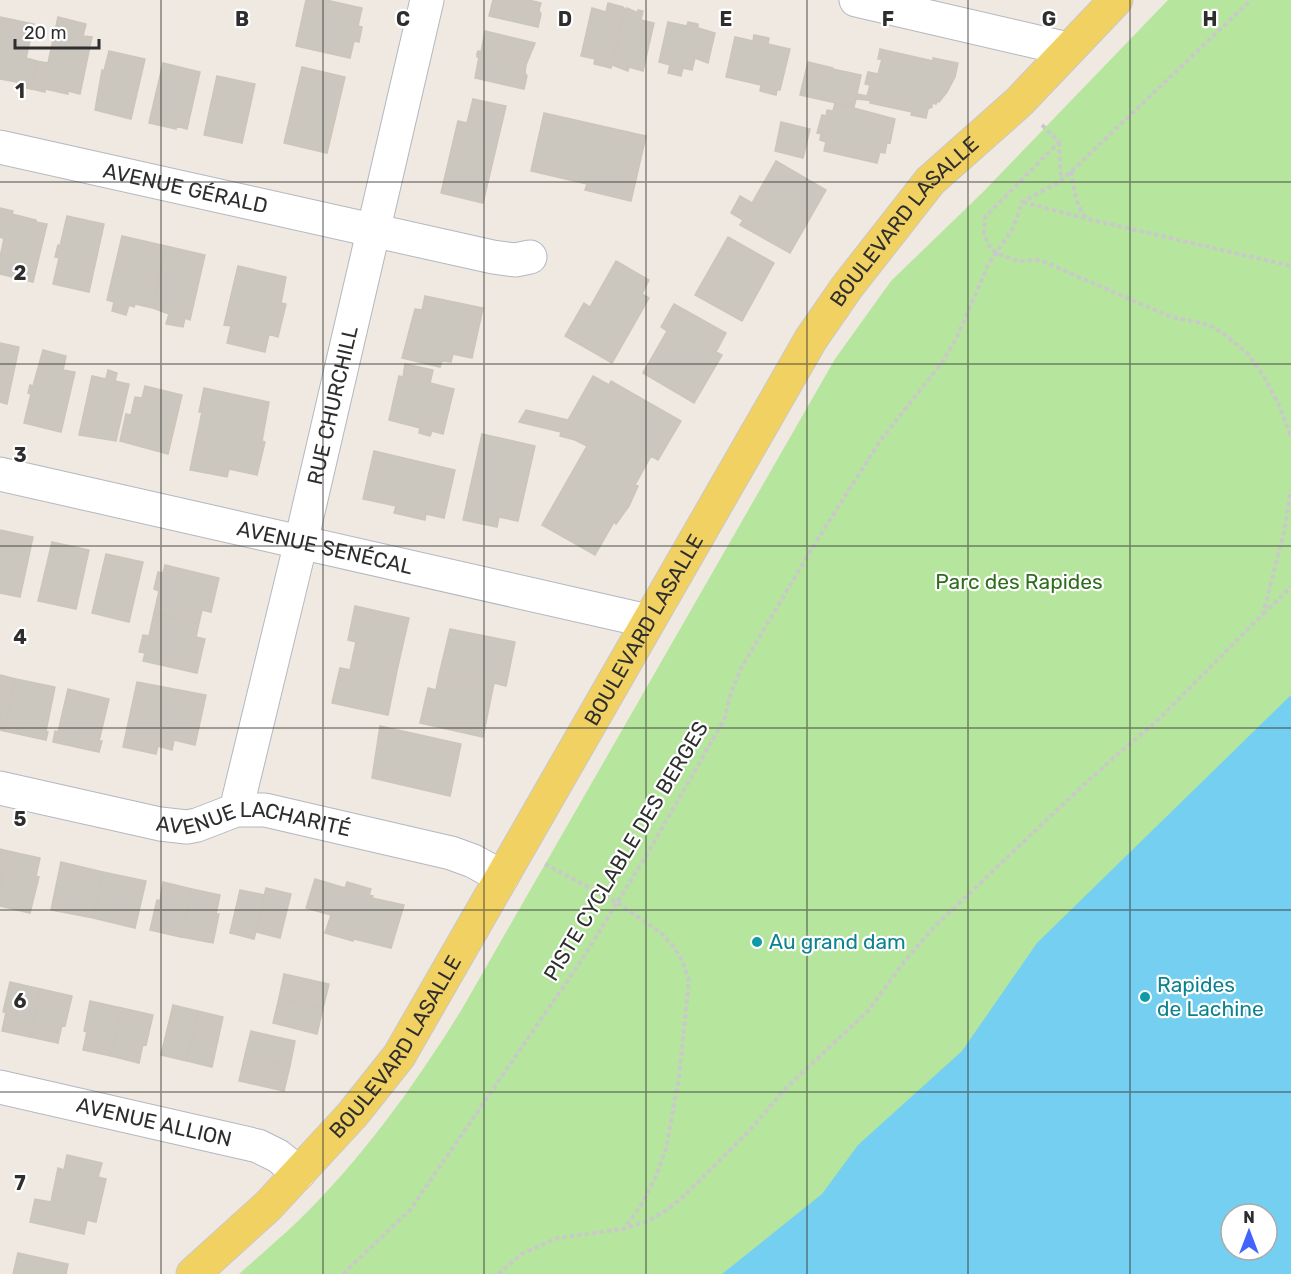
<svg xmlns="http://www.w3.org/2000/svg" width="1291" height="1274" font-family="Rubik,sans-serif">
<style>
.green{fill:#b6e59e;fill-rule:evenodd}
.water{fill:#75cff0;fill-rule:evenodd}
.building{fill:#cbc7bf;stroke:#cbc5ba;stroke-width:1.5}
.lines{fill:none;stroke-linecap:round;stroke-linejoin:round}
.minor-casing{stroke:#b4b7c1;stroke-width:35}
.major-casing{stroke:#c9c9c9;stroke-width:35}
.path{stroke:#c9c9c9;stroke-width:4;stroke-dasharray:4.5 3;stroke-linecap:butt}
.minor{stroke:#fff;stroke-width:33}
.major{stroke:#f2d163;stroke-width:33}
.grid{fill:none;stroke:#2e2e2e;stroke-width:1.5;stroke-opacity:0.55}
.culture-dot{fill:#0f9aa8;stroke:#fff;stroke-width:2}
.labels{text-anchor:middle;stroke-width:4.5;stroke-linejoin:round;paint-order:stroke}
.street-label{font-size:21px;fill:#2e2e2e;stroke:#fff}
.park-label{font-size:21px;fill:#2c6e1b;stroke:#fff}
.culture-label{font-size:21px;fill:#0d838f;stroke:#fff;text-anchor:start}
.grid-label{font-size:20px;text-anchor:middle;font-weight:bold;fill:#2e2e2e;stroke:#fff;stroke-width:4.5;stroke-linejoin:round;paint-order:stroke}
</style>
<rect width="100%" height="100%" fill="#efe9e1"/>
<path class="green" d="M1168 0H1291V1274H239C258 1257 278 1240 297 1222 362 1159 415 1085 462 1009L835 359 891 281 982 193ZM1231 1214H1267V1250H1231Z"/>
<path class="water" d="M1291 695V1274H722L822 1194 858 1145 962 1051 1037 943ZM1231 1214H1267V1250H1231Z"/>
<path class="building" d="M306 0H326L362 8 358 26 362 27 359 42 354 41 350 58 296 46Z
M493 0H529L541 3 539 10 541 14 538 27 489 16Z
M608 3 623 7 625 9 611 68 594 64 595 59 581 56 592 8 606 12Z
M627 8 638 13V10L643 11 641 20 654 23 643 71 629 67 628 71 612 65 625 9 627 10Z
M0 17 34 24 26 58 37 61 31 89 17 86V82L0 79Z
M58 17 86 24 83 36 92 37 80 94 68 91V94L45 89V92L31 89 37 61 48 63Z
M668 22 687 26 688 22 698 24V28L715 33 708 63 695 58 692 70 683 68 681 76 668 73 670 65 659 62Z
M485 31 535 43 526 65 477 54 478 51 481 52Z
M754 35 769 38 768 44 790 49 780 90H777L776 95 760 91 761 85 726 77 735 37 753 41Z
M880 49 933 61V58L958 63 955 77 947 92 939 102 937 101 936 104 932 103V107L928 109 926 118 911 115 912 112 870 103 871 101 866 100 856 99 854 107 800 95 808 62 833 68 832 71 833 69 861 75 857 94 867 96 870 85 865 84 868 72 878 74 882 59H878Z
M109 51 145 59 131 119 95 110 102 70 104 71Z
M477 54 526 65 525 73 527 76 524 89 475 78 479 57H477Z
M163 63 200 72 187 129 176 126V129L149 123Z
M302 67 345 77 327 153 284 143Z
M217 76 255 84 242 143 204 135Z
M473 99 506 106 483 203 441 193 458 121 467 123Z
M835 103 895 119 890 143 887 142 885 153 880 152 877 163 824 151 826 142 820 140 821 134 817 133 822 115 826 116 827 110 833 111Z
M544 113 646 136 631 201 585 190 587 184 531 171Z
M781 122 810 129 803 158 775 151Z
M776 161 826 190 790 253 740 225 743 220 731 213 740 196 752 203Z
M0 208 13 211 12 214 36 220V222L47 224 33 282 0 274V257L4 239 0 237Z
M67 216 104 224 89 292 53 284 59 258 55 257 58 245 60 246Z
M122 236 166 246 153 308 135 304 134 307 129 305 126 315 112 311 114 302 107 300Z
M728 237 774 263 742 321 695 295Z
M166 246 205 255 190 320 185 318 183 327 166 324 169 314 153 308Z
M616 261 649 280 642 294 649 298 612 363 565 336 584 303 590 307Z
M238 266 286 277 281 303 286 304 278 337 269 334 265 352 227 343 231 326 224 325Z
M425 296 483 308 472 358 453 354 451 362 442 361 440 367 402 358 415 309 422 310Z
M674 304 726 333 716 352 722 355 694 403 643 373 667 331 661 327Z
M0 343 19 347 7 404 0 402Z
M43 350 66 356 63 370 75 372 61 432 24 423 31 394 28 393 30 385 33 386Z
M405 364 433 370 430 383 454 389 443 434 432 431 430 436 419 433 420 428 389 420 399 376 403 377Z
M108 370 117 373 115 381 129 384 116 441 79 435 92 376 106 379Z
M593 376 609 385 611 381 681 421 658 460 651 456 635 485 638 486 629 506 616 524 614 522 595 555 542 525 587 446 575 440 560 436 561 432 519 422 526 410 568 420Z
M145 386 182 395 168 454 120 441 126 414 131 415 135 397 142 398Z
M204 388 269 402 262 441 265 442 257 475 229 469 227 477 190 470 202 412H199Z
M482 434 535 446 518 521 499 517 497 527 463 520Z
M374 451 455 470 444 518 426 514 425 520 394 513 396 506 363 499Z
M0 530 33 537 20 597 0 593Z
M52 542 89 550 76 609 38 601Z
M106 554 143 562 129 622 92 613Z
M165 565 219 578 211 612 202 610 199 623 154 613 159 591 154 589 158 572 163 573Z
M355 606 409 618 398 666 353 656 356 642 348 640Z
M154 613 199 623 196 637 205 639 197 673 143 661 145 653 139 652 143 635 149 636Z
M450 629 515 642 506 686 494 683 493 688 439 675Z
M353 656 398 666 388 715 332 703 340 668 350 670Z
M0 675 16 679 4 731 0 730Z
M439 675 493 688 483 737 420 723 428 688 436 690Z
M16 679 55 687 46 731 48 732 46 740 4 731Z
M137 682 206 695 195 745 174 740 172 750 158 746 156 754 123 747Z
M68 689 109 699 99 741H102L99 752 53 742 55 731 58 732Z
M380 726 461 744 450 796 372 778Z
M0 849 8 851 0 887Z
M8 851 40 858 36 876 39 877 30 913 0 906V887Z
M61 862 103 872 93 918 51 910Z
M103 872 146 881 135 928 93 918Z
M315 879 345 888 347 882 371 889 369 895 373 896 372 898 404 905 391 948 354 939 353 941 325 933 331 915 306 908Z
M163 882 192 889 181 937 150 930 157 900 160 901Z
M266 888 291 894 280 938 256 932Z
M192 889 220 895 216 914H219L213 943 181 937Z
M240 890 265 895 254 939 230 933Z
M284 974 329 984 323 1008 279 998Z
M10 982 41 989 30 1037 2 1031 6 1012H3Z
M41 989 72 996 65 1026 62 1025 58 1043 30 1037Z
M279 998 323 1008 317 1034 273 1023Z
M90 1001 122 1008 111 1056 83 1050 87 1032 84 1031Z
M173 1005 198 1011 187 1061 161 1055Z
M122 1008 153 1015 146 1045 143 1044 139 1063 111 1056Z
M198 1011 223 1017 212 1067 187 1061Z
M251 1031 295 1041 290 1066 245 1055Z
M245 1055 290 1066 284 1091 239 1081Z
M67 1155 102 1163 98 1177 106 1179 96 1222 87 1220 84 1234 30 1222 35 1199 51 1202 58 1168 64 1170Z
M18 1253 68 1264 66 1274H13Z"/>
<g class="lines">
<defs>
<g id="minor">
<path d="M856 0 1068 49"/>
<path id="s1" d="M0 147 493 257 515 260 530 257"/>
<path id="s2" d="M0 474 648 621"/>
<path id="s3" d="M0 788 160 824 187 827 197 825 236 810H265L451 853 473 861 502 877"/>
<path id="s4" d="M236 810 301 542 427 0"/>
<path id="s5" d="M0 1087 258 1146 278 1156 299 1173"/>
</g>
<g id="major">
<path id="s6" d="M193 1274 268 1206 352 1115 399 1056 811 339 847 287 930 181 1019 102 1116 0"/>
</g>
</defs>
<use href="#minor" class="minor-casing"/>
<use href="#major" class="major-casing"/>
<path class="path" d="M1042 125 1059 142 985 217 984 234 989 246 996 253 1018 261 1040 260 1171 317 1201 323 1213 327 1224 334 1247 353 1264 377 1279 405 1291 437
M1059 142 1061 180
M1071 171C1074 189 1075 205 1087 219
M1023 202 1088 219 1291 266
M1263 614 1291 587
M545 864 616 902 661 933 674 947 683 962 689 981 679 1077 666 1149 656 1176 640 1207 624 1228
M343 1274 410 1210 581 961 646 856 724 720 731 693 741 668 814 545 880 441 943 361 957 337 988 265 1013 228 1022 202 1061 181 1251 0
M498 1274 523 1253 558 1238 623 1229 648 1221 667 1210 685 1195 748 1132 787 1087 868 1011 904 962 934 927 1075 793 1120 752 1156 722 1263 614 1284 532 1291 490"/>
<use href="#minor" class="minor"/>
<use href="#major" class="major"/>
</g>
<path class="grid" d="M161 0V1274M323 0V1274M484 0V1274M646 0V1274M807 0V1274M968 0V1274M1130 0V1274M0 182H1291M0 364H1291M0 546H1291M0 728H1291M0 910H1291M0 1092H1291"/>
<g class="culture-dot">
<circle cx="757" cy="942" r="6"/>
<circle cx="1145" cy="997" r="6"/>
</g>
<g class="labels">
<g class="street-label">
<text dy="7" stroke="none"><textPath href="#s1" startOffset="190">AVENUE GÉRALD</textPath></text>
<text dy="7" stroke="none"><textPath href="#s6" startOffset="1278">BOULEVARD LASALLE</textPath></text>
<text dy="7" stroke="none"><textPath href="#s4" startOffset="416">RUE CHURCHILL</textPath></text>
<text dy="7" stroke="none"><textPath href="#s2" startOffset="333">AVENUE SENÉCAL</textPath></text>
<text dy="7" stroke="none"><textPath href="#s6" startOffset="792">BOULEVARD LASALLE</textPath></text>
<text dy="7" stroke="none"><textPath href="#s3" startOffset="260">AVENUE LACHARITÉ</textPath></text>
<text transform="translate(626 851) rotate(-59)" y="7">PISTE CYCLABLE DES BERGES</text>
<text dy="7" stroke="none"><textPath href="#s6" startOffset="306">BOULEVARD LASALLE</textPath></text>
<text dy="7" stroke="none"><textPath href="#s5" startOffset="158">AVENUE ALLION</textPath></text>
</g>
<g class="park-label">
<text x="1019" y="589">Parc des Rapides</text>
</g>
<g class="culture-label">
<text x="769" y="949">Au grand dam</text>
<text x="1157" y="992">Rapides<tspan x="1157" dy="24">de Lachine</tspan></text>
</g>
</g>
<g class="grid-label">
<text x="242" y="26">B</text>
<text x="403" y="26">C</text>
<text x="565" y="26">D</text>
<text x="726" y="26">E</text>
<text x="888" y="26">F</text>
<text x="1049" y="26">G</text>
<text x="1210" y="26">H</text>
<text x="20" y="98">1</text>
<text x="20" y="280">2</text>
<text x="20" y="462">3</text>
<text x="20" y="644">4</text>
<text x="20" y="826">5</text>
<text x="20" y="1008">6</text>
<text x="20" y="1190">7</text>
</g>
<g transform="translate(1249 1232)"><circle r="28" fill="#ffffff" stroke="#ababab" stroke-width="1.5"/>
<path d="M0-4.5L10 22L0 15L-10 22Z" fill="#4264fb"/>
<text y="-9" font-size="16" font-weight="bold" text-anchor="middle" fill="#2e2e2e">N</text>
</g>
<path d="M15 39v9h84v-9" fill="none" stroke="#2e2e2e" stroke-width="3"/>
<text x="24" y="39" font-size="18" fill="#2e2e2e" stroke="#ffffff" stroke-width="4.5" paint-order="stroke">20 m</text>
</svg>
